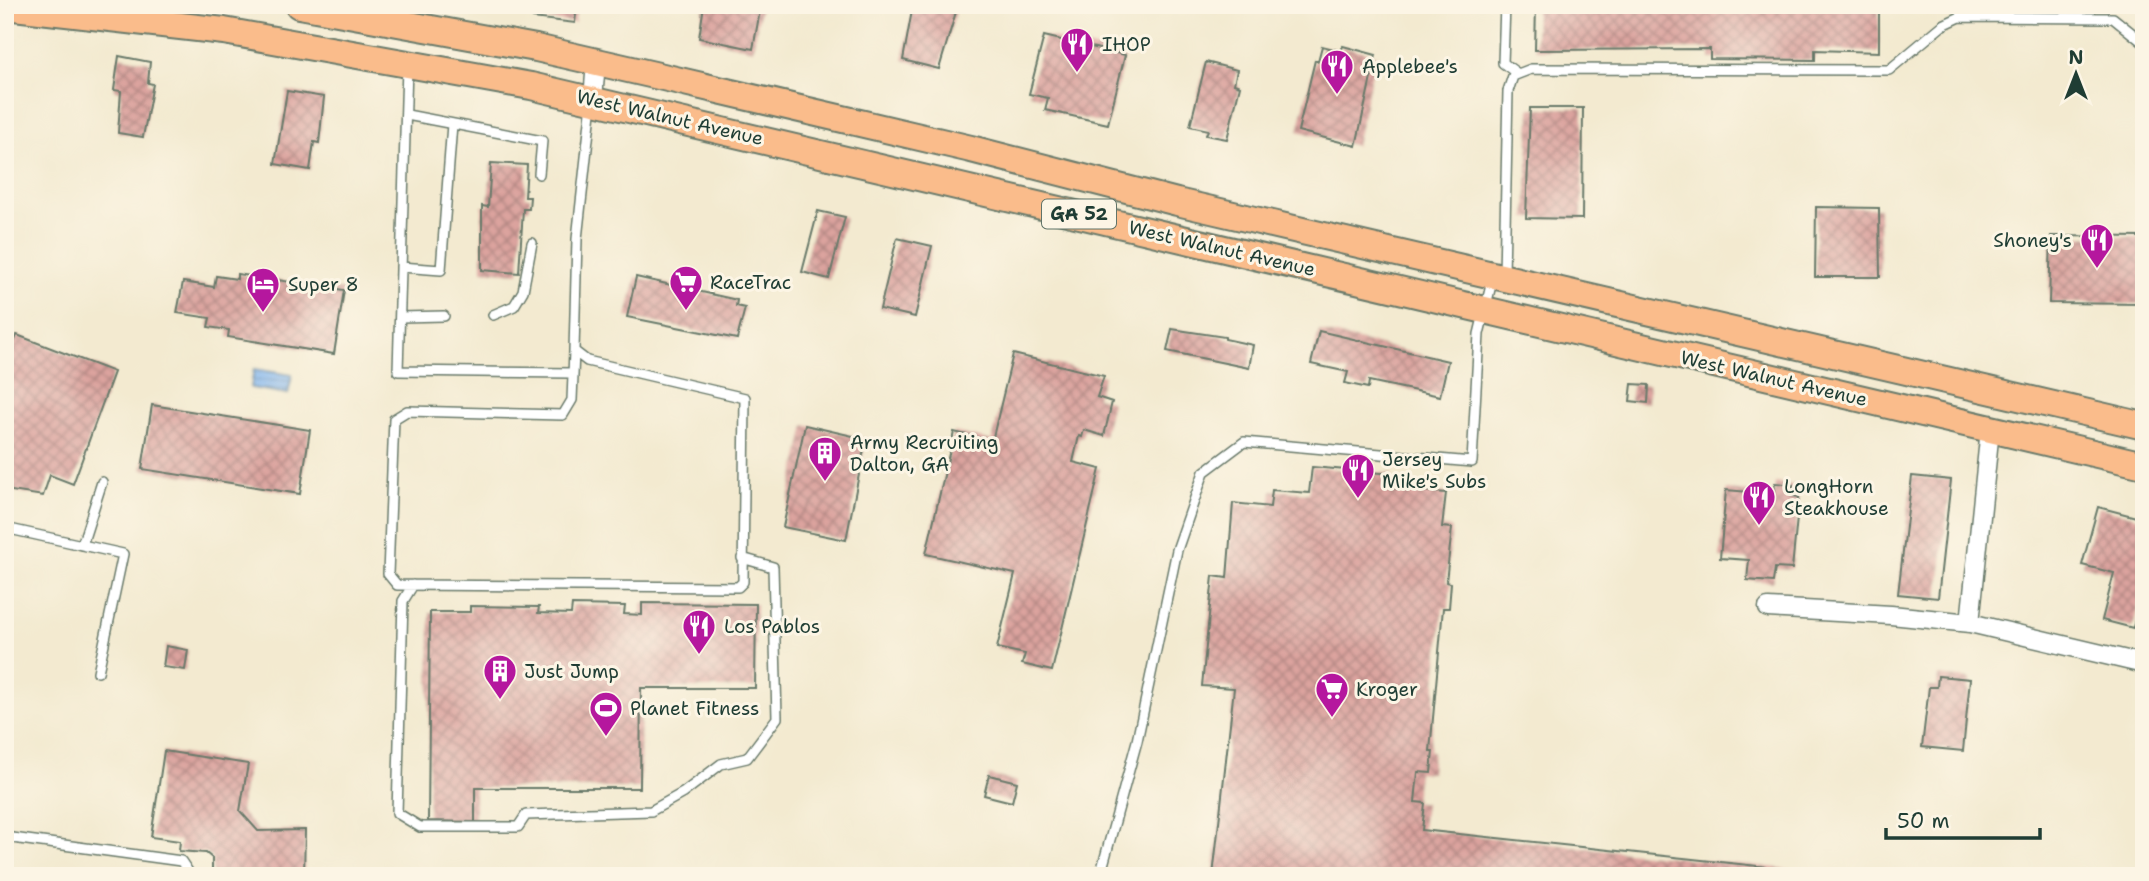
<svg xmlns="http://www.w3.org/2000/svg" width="2149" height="881" font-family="'Shantell Sans',sans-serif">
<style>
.water{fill:url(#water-rules);stroke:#507992;stroke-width:2}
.building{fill:url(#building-cross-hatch)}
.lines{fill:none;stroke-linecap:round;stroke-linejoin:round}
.service-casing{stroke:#697a6b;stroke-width:12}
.minor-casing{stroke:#697a6b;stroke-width:21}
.primary-casing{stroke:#697a6b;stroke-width:30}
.service{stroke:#fff;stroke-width:9}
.minor{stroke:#fff;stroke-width:18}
.primary{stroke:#fabc8b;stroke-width:26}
.labels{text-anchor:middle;stroke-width:6;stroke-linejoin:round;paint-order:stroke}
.shield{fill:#fcf5e5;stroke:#617469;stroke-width:2}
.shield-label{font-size:18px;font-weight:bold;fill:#1f3d34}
.poi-label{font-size:19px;fill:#1f3d34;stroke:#fcf5e5;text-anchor:start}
.street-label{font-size:19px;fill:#1f3d34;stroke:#fcf5e5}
</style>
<defs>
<pattern id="water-rules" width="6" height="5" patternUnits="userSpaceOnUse" patternTransform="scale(1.75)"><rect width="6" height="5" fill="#81b5ef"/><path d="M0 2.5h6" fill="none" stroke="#6994c2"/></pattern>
<pattern id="building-cross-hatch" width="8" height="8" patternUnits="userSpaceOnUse" patternTransform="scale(1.75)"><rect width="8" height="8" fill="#dba39e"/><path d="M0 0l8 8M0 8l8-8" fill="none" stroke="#b18682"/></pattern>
</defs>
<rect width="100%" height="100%" fill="#fcf5e5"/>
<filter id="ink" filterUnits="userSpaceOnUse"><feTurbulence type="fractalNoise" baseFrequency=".0143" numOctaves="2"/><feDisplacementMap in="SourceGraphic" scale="14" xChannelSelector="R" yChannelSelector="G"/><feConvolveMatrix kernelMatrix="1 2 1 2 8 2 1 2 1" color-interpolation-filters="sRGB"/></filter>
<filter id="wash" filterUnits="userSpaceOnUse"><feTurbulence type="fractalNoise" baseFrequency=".00686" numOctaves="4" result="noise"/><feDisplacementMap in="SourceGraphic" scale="28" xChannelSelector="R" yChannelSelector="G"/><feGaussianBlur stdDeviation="1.57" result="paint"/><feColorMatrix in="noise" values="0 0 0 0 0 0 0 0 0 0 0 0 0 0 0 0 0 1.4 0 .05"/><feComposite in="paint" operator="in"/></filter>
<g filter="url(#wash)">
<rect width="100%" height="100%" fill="#f3ead0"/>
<path class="water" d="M254 369 292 375 288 394 251 388Z"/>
<g id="blocks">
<path class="building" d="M534 5H577L575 23 533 18Z
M704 5H761L753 49 699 38Z
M913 5H958L939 69 903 60Z
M1536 5H1879V52L1815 50V60L1710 59V49L1535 50Z
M2041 5H2114V8H2041Z
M1044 36 1125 55 1108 124 1045 110 1048 98 1029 94Z
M1322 46 1341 51 1343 46 1376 55 1356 146 1298 131 1315 60 1318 61Z
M119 56 150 62 148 83 153 84 143 137 118 133 121 91 114 90Z
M1206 62 1237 70 1234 84 1240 86 1227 139 1206 135 1208 130 1190 126Z
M287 91 324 97 319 143 314 142 310 170 275 164Z
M1530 108H1583L1582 219 1526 218Z
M491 163 527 165 525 197H530L529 209H523L519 273 482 270V206L488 207Z
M1816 207 1879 208 1880 277H1815Z
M818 211 845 217 829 279 802 272Z
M2051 236 2144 237V304L2049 303Z
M897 238 932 246 915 317 880 309Z
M237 274 344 290 334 354 228 337 229 330 208 327 210 318 177 313 183 282 214 287 216 276 237 279Z
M636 277 737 300 736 306 745 308 737 339 627 317Z
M1172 329 1225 337V339L1253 345 1249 368 1167 351Z
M1319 331 1448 361 1440 396 1369 381 1368 388 1345 383 1348 372 1311 364Z
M17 335 114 372 73 484 50 475 43 496 5 490V366Z
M1013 354 1104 376 1097 397 1112 402 1104 436 1084 430 1082 437 1079 436 1073 462 1100 469 1052 671 1022 664 1025 654 997 648 1015 574 926 554 954 432 992 441Z
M1632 384 1649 385 1648 403 1630 401Z
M152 405 310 430 300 494 142 469Z
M805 425 866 439 846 540 783 527Z
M1312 467 1392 474 1391 488 1446 493 1442 527 1452 528 1446 582 1451 583 1449 608H1443L1430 751H1433L1431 773 1418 772 1415 802 1425 803 1422 830 1852 876H1213L1234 688 1202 686 1213 576 1227 578 1233 503 1270 507 1272 490 1309 493Z
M1912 476 1951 480 1938 598 1898 594Z
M1775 483 1793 485 1792 496 1799 497 1792 569 1775 568 1773 582 1747 580 1749 560 1720 558 1726 490 1774 494Z
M2098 507 2144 519V581L2133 628 2102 620 2114 573 2082 565Z
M642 603 756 604 755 688H641L640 788H475V822L428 821 430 612H470V606L539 607 538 613 571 614 572 605 625 606 624 614 642 615Z
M166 646 188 650 185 670 163 667Z
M1938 676 1970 679 1963 751 1922 747 1929 687H1937Z
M164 751 248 764 240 811 258 831 305 830 304 876H212V858L206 853 179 851 180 841 151 837Z
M989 775 1017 782 1012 802 984 795Z"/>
</g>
</g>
<g filter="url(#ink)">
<use href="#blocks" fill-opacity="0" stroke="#697a6b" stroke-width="2"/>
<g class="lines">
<defs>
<path id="service" d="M1505 5 1503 63 1518 74
M407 67 398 371 572 373
M407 115 542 141 539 174
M401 267 441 270 452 124
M1504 274 1508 91 1513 76 1531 69 1889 70 1943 25 1960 17 2113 18 2144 43
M493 315 514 306 523 291 532 243
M401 317 444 316
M574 351 572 400 563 415 407 411 394 419 388 574 397 585 738 587 743 582 745 398 587 361 574 351 577 239 592 103
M5 528 123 554 98 672
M82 545 102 482
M413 585 403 601 397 813 420 827H518L526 815 651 811 683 793 721 764 747 758 777 718 773 567 742 558
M5 837 181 861 191 876
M1100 876 1137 741 1177 550 1204 472 1244 442 1472 462 1479 334 1493 277"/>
<path id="minor" d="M593 99 596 62
M1768 608 1891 615 1970 623 1990 429
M1970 623 2144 664"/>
<path id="primary" d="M299 5 536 48 663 77 971 149 1177 202 2144 426
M5 6 224 31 531 86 2144 465"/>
</defs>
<use href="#service" class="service-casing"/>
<use href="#minor" class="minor-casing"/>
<use href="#primary" class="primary-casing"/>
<use href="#service" class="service"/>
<use href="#minor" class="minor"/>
<use href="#primary" class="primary"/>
</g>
</g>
<defs>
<symbol id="restaurant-pin" viewBox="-11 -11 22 30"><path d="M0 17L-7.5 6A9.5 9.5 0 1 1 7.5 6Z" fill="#b5179e" stroke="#fcf5e5"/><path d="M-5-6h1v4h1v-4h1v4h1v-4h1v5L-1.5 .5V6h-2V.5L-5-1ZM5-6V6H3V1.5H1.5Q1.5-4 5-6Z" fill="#fff"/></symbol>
<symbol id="supermarket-pin" viewBox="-11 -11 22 30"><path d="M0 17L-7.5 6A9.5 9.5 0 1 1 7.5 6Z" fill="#b5179e" stroke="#fcf5e5"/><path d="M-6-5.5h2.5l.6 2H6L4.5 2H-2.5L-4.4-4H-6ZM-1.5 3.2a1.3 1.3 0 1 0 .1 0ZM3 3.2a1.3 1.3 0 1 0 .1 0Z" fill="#fff"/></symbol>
<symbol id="hotel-pin" viewBox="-11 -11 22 30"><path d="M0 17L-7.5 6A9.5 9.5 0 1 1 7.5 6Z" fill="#b5179e" stroke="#fcf5e5"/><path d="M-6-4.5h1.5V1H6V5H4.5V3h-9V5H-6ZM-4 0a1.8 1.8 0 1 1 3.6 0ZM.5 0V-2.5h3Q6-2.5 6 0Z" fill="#fff"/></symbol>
<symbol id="building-pin" viewBox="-11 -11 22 30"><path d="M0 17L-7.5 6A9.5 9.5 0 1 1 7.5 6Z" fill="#b5179e" stroke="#fcf5e5"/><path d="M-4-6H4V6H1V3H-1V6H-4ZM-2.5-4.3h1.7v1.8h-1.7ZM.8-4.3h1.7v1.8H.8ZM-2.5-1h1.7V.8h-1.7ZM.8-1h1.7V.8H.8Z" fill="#fff"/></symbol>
<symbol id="stadium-pin" viewBox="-11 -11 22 30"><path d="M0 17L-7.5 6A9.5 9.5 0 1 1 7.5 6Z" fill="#b5179e" stroke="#fcf5e5"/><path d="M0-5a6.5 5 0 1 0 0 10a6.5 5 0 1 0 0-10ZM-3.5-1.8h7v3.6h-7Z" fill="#fff"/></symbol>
</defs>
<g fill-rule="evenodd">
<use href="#restaurant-pin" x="1058" y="25" width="38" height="52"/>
<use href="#restaurant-pin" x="1318" y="47" width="38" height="52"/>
<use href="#restaurant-pin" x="2078" y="221" width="38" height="52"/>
<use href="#supermarket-pin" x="667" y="263" width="38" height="52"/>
<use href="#hotel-pin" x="244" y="265" width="38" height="52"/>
<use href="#building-pin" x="806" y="434" width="38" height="52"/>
<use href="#restaurant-pin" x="1339" y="451" width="38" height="52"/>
<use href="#restaurant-pin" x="1740" y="478" width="38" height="52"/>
<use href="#restaurant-pin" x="680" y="607" width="38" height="52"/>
<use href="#building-pin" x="481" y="652" width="38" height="52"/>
<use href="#supermarket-pin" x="1313" y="670" width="38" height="52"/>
<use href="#stadium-pin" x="587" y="689" width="38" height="52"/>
</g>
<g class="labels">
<rect class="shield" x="1042" y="199.5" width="74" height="29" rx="5"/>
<g class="shield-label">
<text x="1079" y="220">GA 52</text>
</g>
<g class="poi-label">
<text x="1102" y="51">IHOP</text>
<text x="1362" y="73">Applebee's</text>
<text x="2072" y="247" text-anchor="end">Shoney's</text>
<text x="710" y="289">RaceTrac</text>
<text x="288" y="291">Super 8</text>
<text x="850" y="449">Army Recruiting<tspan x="850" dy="22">Dalton, GA</tspan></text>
<text x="1382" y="466">Jersey<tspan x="1382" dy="22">Mike's Subs</tspan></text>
<text x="1784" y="493">LongHorn<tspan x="1784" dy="22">Steakhouse</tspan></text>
<text x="724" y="633">Los Pablos</text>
<text x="524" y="678">Just Jump</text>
<text x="1356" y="696">Kroger</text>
<text x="630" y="715">Planet Fitness</text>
</g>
<g class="street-label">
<text transform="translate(670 117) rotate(13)" y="7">West Walnut Avenue</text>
<text transform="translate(1222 248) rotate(13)" y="7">West Walnut Avenue</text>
<text transform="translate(1774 378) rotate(13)" y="7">West Walnut Avenue</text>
</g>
</g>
<rect width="2149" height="881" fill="none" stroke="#fcf5e5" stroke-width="28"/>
<g transform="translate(2076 74)" stroke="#fcf5e5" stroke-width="5" paint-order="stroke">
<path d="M0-5L12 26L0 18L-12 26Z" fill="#1f3d34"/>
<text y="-10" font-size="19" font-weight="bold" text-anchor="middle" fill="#1f3d34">N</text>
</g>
<path d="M1886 828v10h154v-10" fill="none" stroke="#1f3d34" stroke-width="3.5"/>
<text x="1897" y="828" font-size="21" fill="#1f3d34" stroke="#fcf5e5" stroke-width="5" paint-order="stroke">50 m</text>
</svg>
